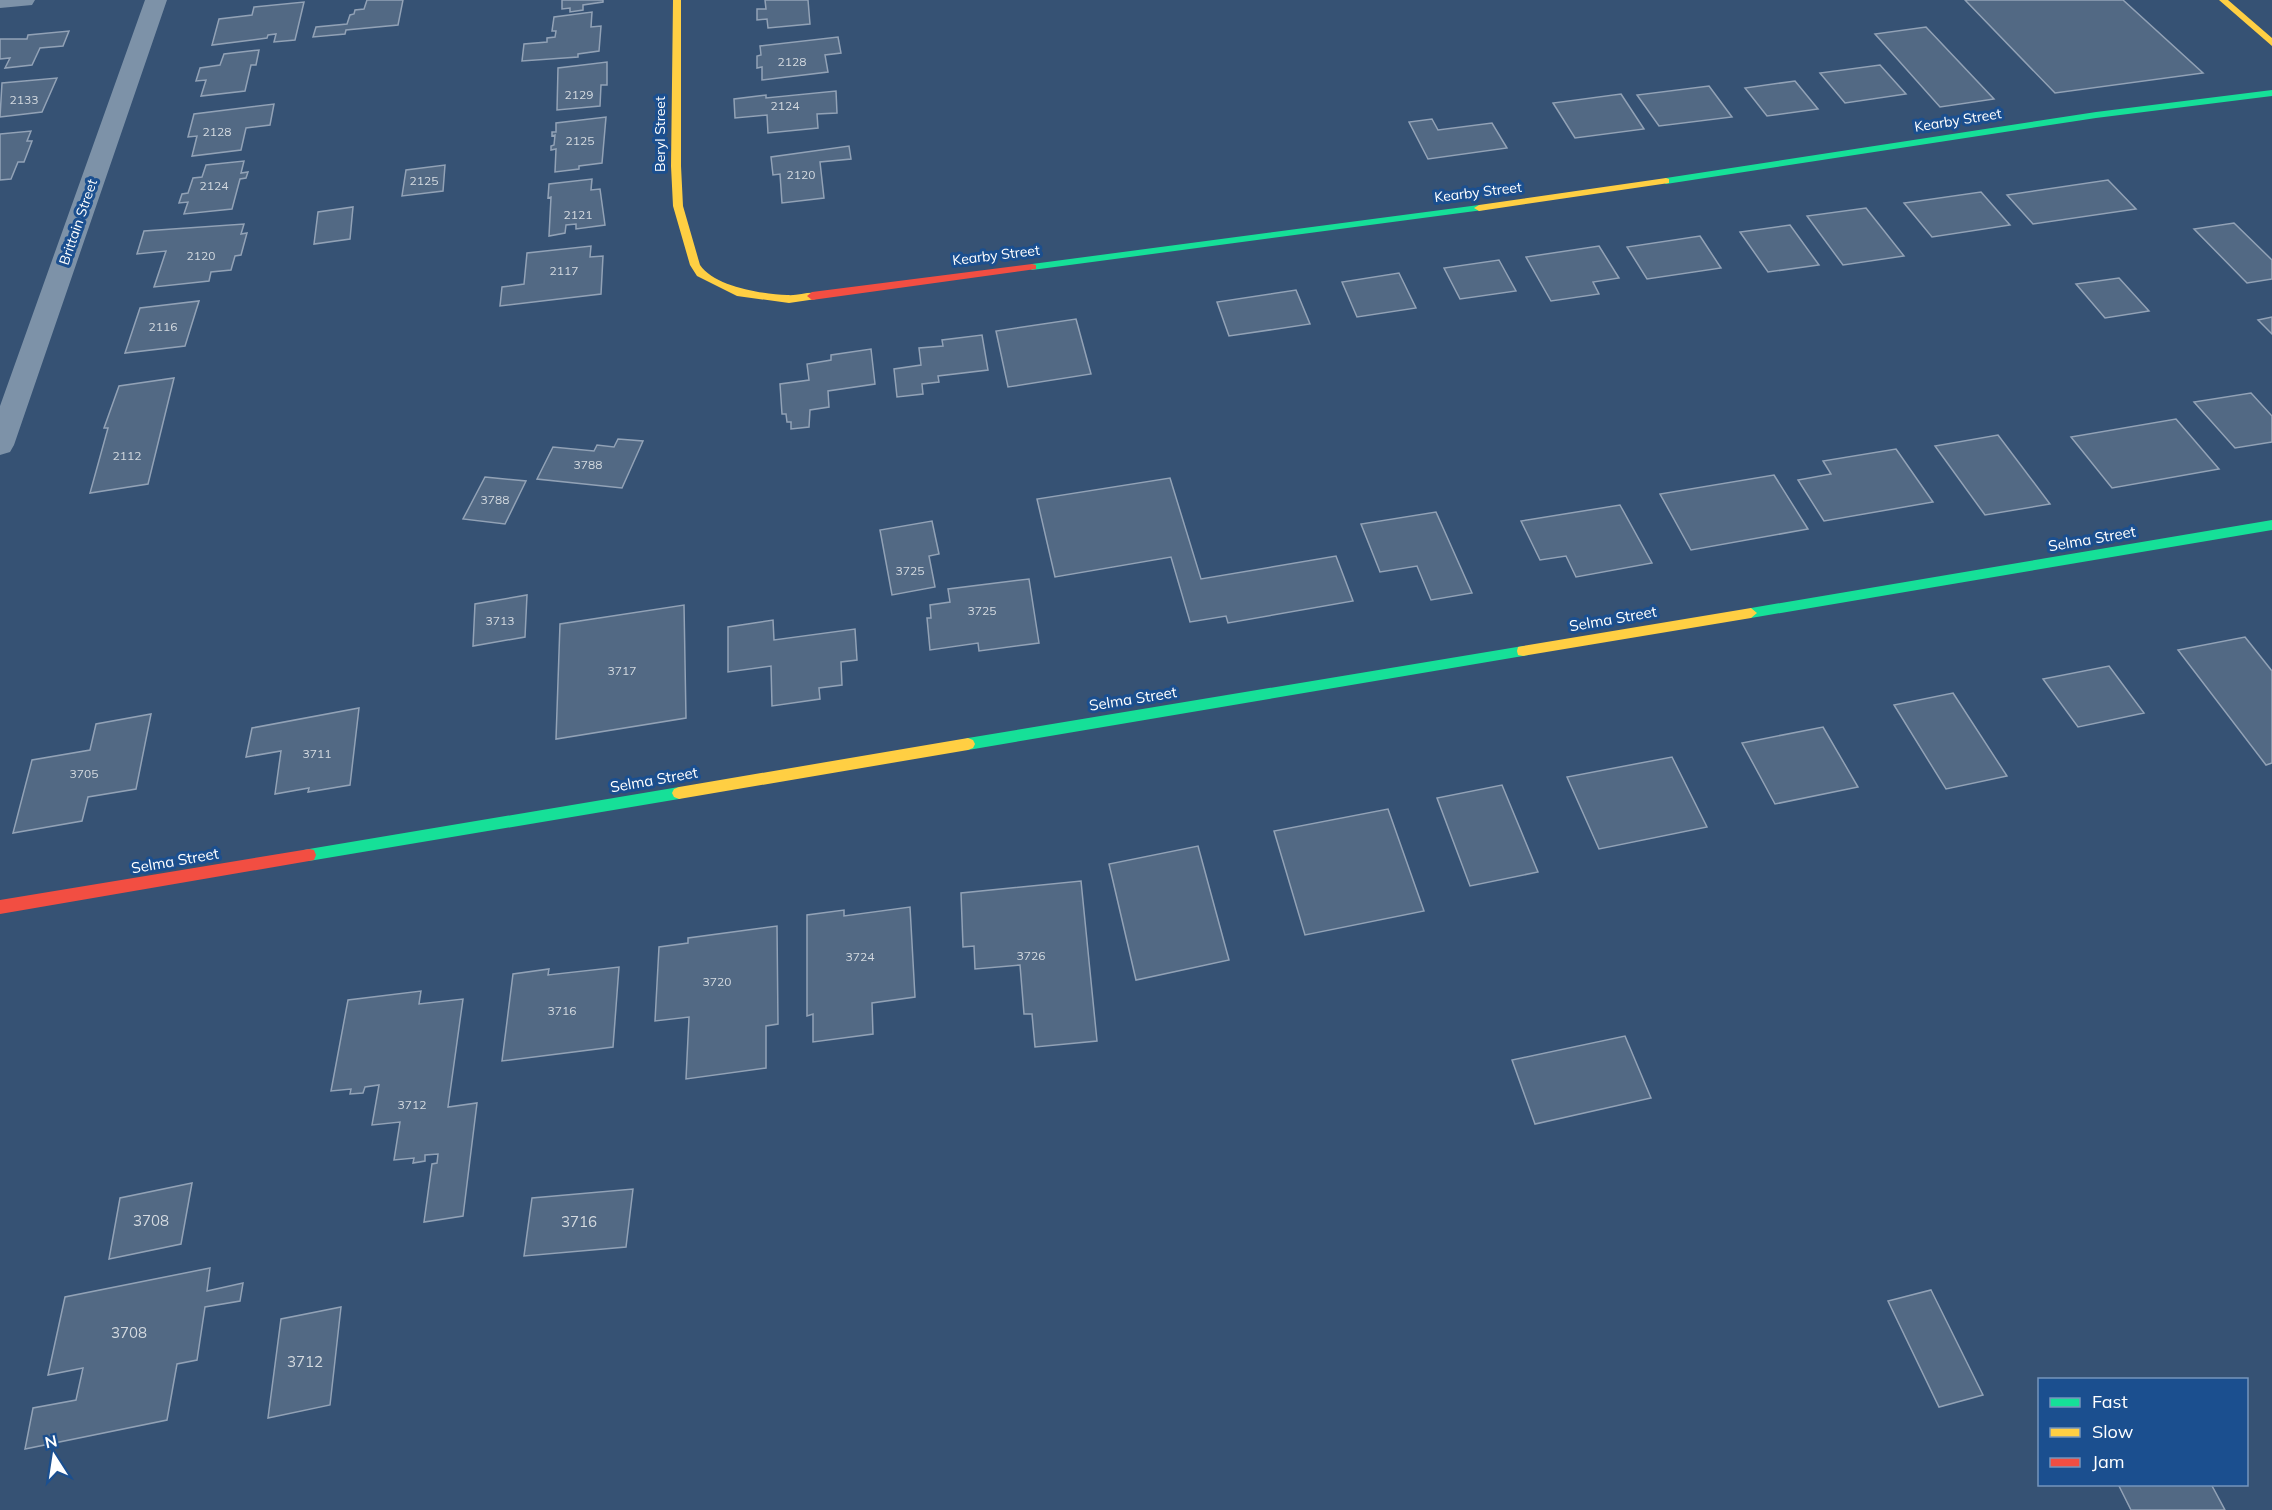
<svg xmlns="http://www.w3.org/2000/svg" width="2272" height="1510" font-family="Mulish,sans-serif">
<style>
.building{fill:#526984;stroke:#92a2b6;stroke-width:1.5}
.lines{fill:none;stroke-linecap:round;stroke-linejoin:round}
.street{fill:#7d92a8;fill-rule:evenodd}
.fast{fill:#16e098;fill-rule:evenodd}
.slow{fill:#ffcf43;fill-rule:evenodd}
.jam{fill:#f24e42;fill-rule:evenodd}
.labels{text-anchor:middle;stroke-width:6;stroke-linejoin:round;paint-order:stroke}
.number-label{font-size:12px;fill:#d4dae0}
.far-street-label{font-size:14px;fill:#fff;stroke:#1b4f8f}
.street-label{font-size:15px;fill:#fff;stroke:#1b4f8f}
.near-number-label{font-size:15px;fill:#d4dae0}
</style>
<rect width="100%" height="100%" fill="#365274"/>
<path class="building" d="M367 0H403L398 25 346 30 345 34 313 37 316 27 347 24 350 15 354 14 355 10 364 9Z
M562 0H603V2L583 5V10L570 12V8L562 9Z
M765 0H808L810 24 768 28 767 19 757 20V9H766Z
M1965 0H2123L2203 73 2055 93Z
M304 2 295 40 274 42 276 34 268 35 267 38 212 45 219 19 252 15 254 7Z
M592 12 591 27 601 26 599 51 578 54V57L522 61 524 44 547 42V38L555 37 556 31H552L554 17Z
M1926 27 1994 99 1940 107 1875 34Z
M69 31 63 46 40 48 32 65 5 68 10 58 0 59V39H27L28 35Z
M838 37 841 53 825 55 828 72 762 80V67L757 68V56L761 55 760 46Z
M259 50 256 65H251L245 91 201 96 206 80 196 81 200 68 220 65 224 54Z
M607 62V85H601L600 106 557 110 558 68Z
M1880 65 1906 94 1845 103 1820 73Z
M57 78 42 112 0 117 2 83Z
M1795 81 1818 109 1767 116 1745 88Z
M1709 86 1732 117 1659 126 1637 95Z
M836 91 837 113 817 114 818 128 768 133 767 115 735 118 734 99 766 95V98Z
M1621 94 1644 129 1575 138 1553 103Z
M274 104 270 125 246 128 241 150 192 156 197 136 188 137 194 114Z
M606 117 602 163 579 166V169L555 172 556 149 551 150V146L554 145 555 135 552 136V132H556V123Z
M1432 119 1438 130 1492 123 1507 148 1428 159 1409 122Z
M31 131 27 141H32L24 162H18L11 179 0 180V134Z
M849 146 851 159 820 162 824 198 782 203 780 174 773 175 771 157Z
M244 161 241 173 248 172 246 178 240 179 232 209 184 214 188 202 179 203 182 194 188 193 193 178 202 177 206 165Z
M445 165 443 191 402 196 406 170Z
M592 179 591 190 600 189 605 225 576 229V224L566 225 565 233 549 236 551 197 548 198 549 184Z
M2108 180 2136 209 2033 224 2007 195Z
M1981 192 2010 225 1932 237 1904 203Z
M353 207 350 239 314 244 318 212Z
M1866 208 1904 256 1843 265 1807 216Z
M2234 223 2272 260V279L2247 283 2194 229Z
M244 224 241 234 247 233 241 255 235 256 231 270 211 272 209 281 154 287 166 251 137 254 144 231Z
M1790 225 1819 265 1768 272 1740 232Z
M1700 236 1721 268 1647 279 1627 247Z
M591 246 590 257 603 256 601 294 500 306 502 287 524 284 527 253Z
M1599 246 1619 278 1593 282 1599 294 1551 301 1526 257Z
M1499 260 1516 291 1460 299 1444 268Z
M1399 273 1416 308 1357 317 1342 282Z
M2119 278 2149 311 2105 318 2076 284Z
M1296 290 1310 324 1229 336 1217 302Z
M199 301 185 346 125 353 140 308Z
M2272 317V334L2258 320Z
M1076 319 1091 374 1008 387 996 331Z
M982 335 988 370 938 376 939 382 922 384 923 394 897 397 894 369 921 365 919 348 943 346 942 340Z
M871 349 875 384 828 391 829 407 810 410 809 427 791 429V422H787L786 414H782L780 384 809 380 807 364 831 360V355Z
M174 378 148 484 90 493 108 428H104L119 386Z
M2251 393 2272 416V442L2235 448 2194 402Z
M2176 419 2219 469 2112 488 2071 437Z
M1998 435 2050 504 1985 515 1935 446Z
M618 439 643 441 622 488 537 479 553 447 594 451 597 445 614 447Z
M1896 449 1933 502 1824 521 1798 480 1831 474 1823 461Z
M1774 475 1808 529 1691 550 1660 494Z
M485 477 526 481 505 524 463 519Z
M1170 478 1201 579 1336 556 1353 601 1228 623 1226 616 1190 622 1171 557 1055 577 1037 499Z
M1620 505 1652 563 1576 577 1566 556 1540 560 1521 521Z
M1436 512 1472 593 1431 600 1417 566 1380 572 1361 524Z
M932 521 939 554 929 556 935 587 892 595 880 530Z
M1029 579 1039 643 979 651 978 643 930 650 927 618H931L930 605 950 602 948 589Z
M527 595 525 637 473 646 475 604Z
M684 605 686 718 556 739 560 624Z
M773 620 774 640 855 629 857 660 841 662 842 685 819 688 820 699 772 706 771 666 728 672V627Z
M2245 637 2272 671V763L2266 765 2178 650Z
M2109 666 2144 713 2078 727 2043 679Z
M1953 693 2007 776 1946 789 1894 705Z
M359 708 350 785 308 792 309 788 275 794 281 751 246 757 252 728Z
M151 714 136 789 88 797 82 821 13 833 32 760 90 750 96 724Z
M1823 727 1858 787 1775 804 1742 743Z
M1672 757 1707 827 1599 849 1567 777Z
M1502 785 1538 872 1470 886 1437 798Z
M1388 809 1424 911 1305 935 1274 831Z
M1198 846 1229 960 1136 980 1109 864Z
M1081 881 1097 1041 1035 1047 1032 1014H1024L1020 965 975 969 974 946 963 947 961 893Z
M910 907 915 997 872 1003 873 1034 813 1042V1014L807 1016V915L844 910V916Z
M777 926 778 1024 766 1026V1068L686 1079 689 1017 655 1021 659 947 688 943V938Z
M619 967 613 1047 502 1061 513 974 549 969 548 975Z
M421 991 419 1004 463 999 448 1107 477 1103 463 1216 424 1222 432 1164 437 1163 438 1154 425 1155V1161L413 1163 414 1158 394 1160 400 1122 372 1125 379 1085 365 1087 363 1093 350 1094 351 1089 331 1091 348 1000Z
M1625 1036 1651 1098 1535 1124 1512 1060Z
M192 1183 181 1244 109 1259 120 1198Z
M633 1189 626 1247 524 1256 532 1198Z
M210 1268 207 1291 243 1283 240 1301 205 1307 197 1360 177 1364 167 1420 25 1449 33 1408 76 1400 83 1368 48 1375 65 1297Z
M1931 1290 1983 1395 1939 1407 1888 1301Z
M341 1307 330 1405 268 1418 281 1319Z
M2118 1484H2211L2225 1510H2131Z"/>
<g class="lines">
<path class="street" d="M0 0H35L32 5 0 8Z
M145 0H167L14 445 10 452 0 455V406Z"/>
<path class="fast" d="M2272 90V96L2096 118 1666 184 1661 181 1666 178 2096 112Z
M1479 205 1484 208 1483 210 1032 270 1027 267 1032 264Z
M2272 520V530L1751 618 1745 613 1751 608Z
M1523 646 1528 647 1529 651 1528 655 1523 656 968 750 963 748 961 744 963 740 968 738Z
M679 787 684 789 686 793 684 797 679 799 309 861 304 860 302 855 304 850 309 849Z"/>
<path class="slow" d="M673 0H681V166L683 206 700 265C715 287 762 294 787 295 797 296 806 292 816 293V299L789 303 737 296 697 276 690 265 673 206 671 166Z
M2219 0H2228L2272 38V46Z
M1666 178 1669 179V183L1479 211 1474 208 1479 205Z
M1751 608 1757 613 1751 618 1523 656 1518 655 1517 651 1518 647 1523 646Z
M968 738 973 740 975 744 973 748 968 750 679 799 674 797 672 793 674 789 679 787Z"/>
<path class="jam" d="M1032 264 1036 265V269L812 300 807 296 812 292Z
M309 849 314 850 316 855 314 860 309 861 0 914V900Z"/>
</g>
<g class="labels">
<g class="number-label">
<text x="792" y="66">2128</text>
<text x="579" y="99">2129</text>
<text x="24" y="104">2133</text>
<text x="785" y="110">2124</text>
<text x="217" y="136">2128</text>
<text x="580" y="145">2125</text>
<text x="801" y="179">2120</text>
<text x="424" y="185">2125</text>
<text x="214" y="190">2124</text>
<text x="578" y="219">2121</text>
<text x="201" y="260">2120</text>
<text x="564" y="275">2117</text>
<text x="163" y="331">2116</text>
<text x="127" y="460">2112</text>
<text x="588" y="469">3788</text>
<text x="495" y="504">3788</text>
<text x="910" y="575">3725</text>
<text x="982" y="615">3725</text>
<text x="500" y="625">3713</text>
<text x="622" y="675">3717</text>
<text x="317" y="758">3711</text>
<text x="84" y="778">3705</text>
<text x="1031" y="960">3726</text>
<text x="860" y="961">3724</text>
<text x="717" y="986">3720</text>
<text x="562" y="1015">3716</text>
<text x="412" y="1109">3712</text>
</g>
<g class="far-street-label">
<text transform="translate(1958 120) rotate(-9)" y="5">Kearby Street</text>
<text transform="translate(660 134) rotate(-90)" y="5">Beryl Street</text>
<text transform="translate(1478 192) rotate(-7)" y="5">Kearby Street</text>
<text transform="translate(78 222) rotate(-71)" y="5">Brittain Street</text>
<text transform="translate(996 255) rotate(-7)" y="5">Kearby Street</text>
</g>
<g class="street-label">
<text transform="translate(2092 539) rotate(-10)" y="5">Selma Street</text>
<text transform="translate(1613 619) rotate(-10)" y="5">Selma Street</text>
<text transform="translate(1133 699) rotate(-9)" y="5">Selma Street</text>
<text transform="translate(654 780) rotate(-10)" y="5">Selma Street</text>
<text transform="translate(175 861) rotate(-10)" y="5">Selma Street</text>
</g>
<g class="near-number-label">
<text x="151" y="1226">3708</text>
<text x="579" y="1227">3716</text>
<text x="129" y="1338">3708</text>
<text x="305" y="1367">3712</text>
</g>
</g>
<rect x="2038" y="1378" width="210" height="108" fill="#1b4f8f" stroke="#7695bc" stroke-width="1.5"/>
<rect x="2050" y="1398" width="30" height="9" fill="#16e098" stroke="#7695bc" stroke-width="1.5"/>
<text x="2092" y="1408" font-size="18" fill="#ffffff">Fast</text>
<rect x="2050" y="1428" width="30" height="9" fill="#ffcf43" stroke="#7695bc" stroke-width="1.5"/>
<text x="2092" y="1438" font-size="18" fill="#ffffff">Slow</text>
<rect x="2050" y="1458" width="30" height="9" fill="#f24e42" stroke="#7695bc" stroke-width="1.5"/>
<text x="2092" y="1468" font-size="18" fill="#ffffff">Jam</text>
<g transform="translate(54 1456) rotate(348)" stroke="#1b4f8f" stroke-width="4.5" paint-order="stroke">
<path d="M0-4.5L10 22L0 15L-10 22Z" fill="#ffffff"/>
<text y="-9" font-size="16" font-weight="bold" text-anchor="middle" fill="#ffffff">N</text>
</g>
</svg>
